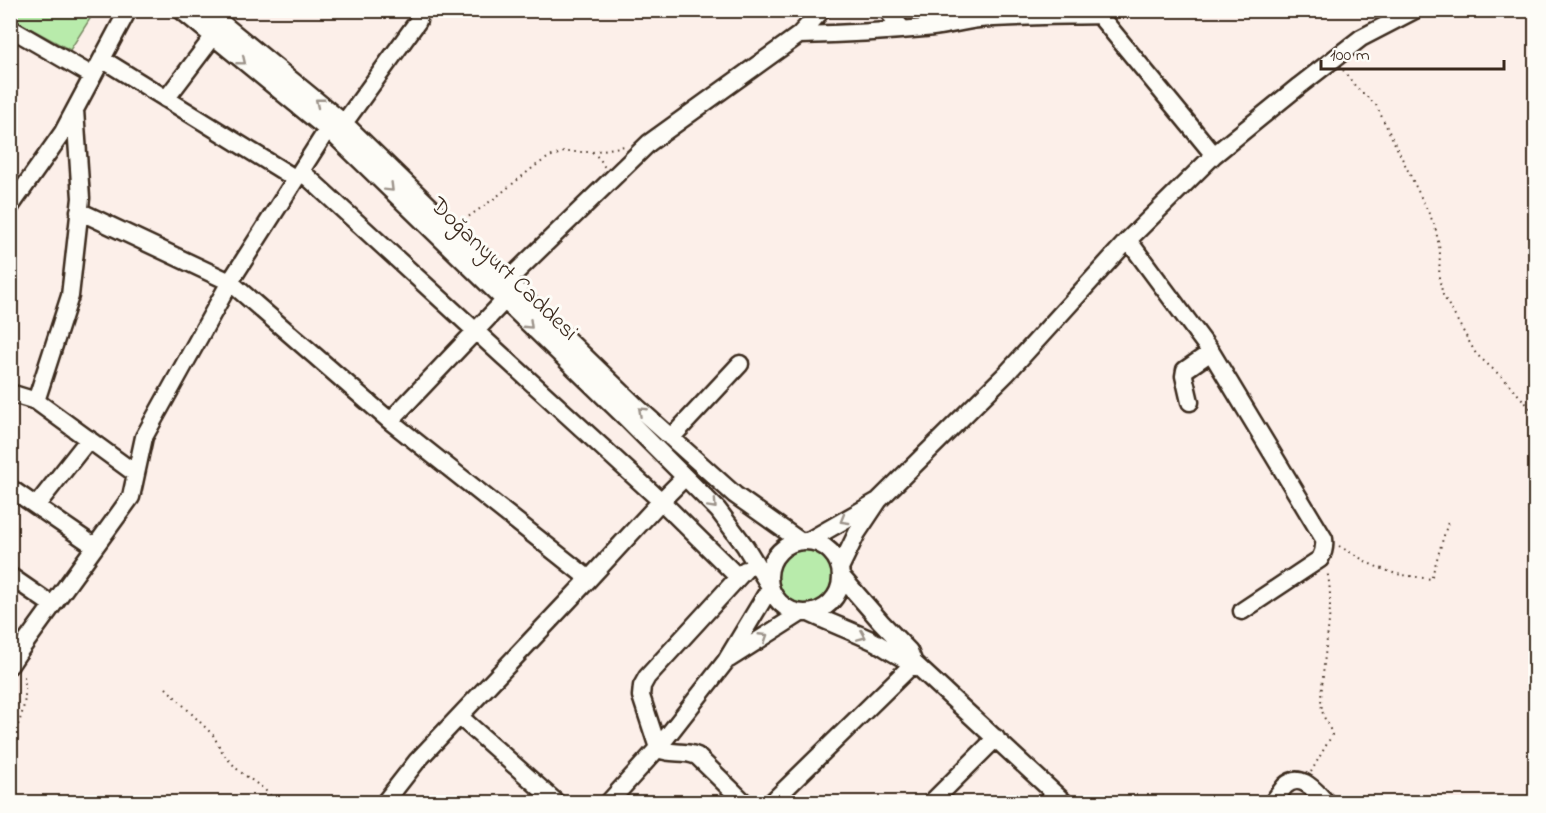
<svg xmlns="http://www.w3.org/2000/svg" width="1546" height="813" font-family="'Indie Flower',sans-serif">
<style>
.green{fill:#b8ebab;stroke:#7a8a64;stroke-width:1.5}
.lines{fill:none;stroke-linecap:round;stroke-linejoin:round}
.minor-casing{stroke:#3b2a1e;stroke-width:21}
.path{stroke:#3b2a1e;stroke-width:2;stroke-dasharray:1.5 4.5;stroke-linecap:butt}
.minor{stroke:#fdfcf7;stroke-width:16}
.oneway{stroke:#9c938a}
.labels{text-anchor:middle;stroke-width:6;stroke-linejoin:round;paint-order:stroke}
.street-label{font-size:24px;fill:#3b2a1e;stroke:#fdfcf7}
</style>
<rect width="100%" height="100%" fill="#fcefe9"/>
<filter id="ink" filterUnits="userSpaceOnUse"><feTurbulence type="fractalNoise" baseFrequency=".0167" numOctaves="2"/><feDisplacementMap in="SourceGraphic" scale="12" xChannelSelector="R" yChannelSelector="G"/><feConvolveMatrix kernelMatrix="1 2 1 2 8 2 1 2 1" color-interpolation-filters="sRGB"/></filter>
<g filter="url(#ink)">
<path class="green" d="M10 11 11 10 95 11 70 50 11 18Z
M775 577a30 30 0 1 1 60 0a30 30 0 1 1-60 0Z"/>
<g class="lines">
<defs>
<path id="minor" d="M181 10 334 135 626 418 718 510 745 546 769 585
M206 10 344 123 637 407 735 495 800 541
M887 10 903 30
M1099 15 1214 155
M10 28 93 76
M799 35C841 34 882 32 924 28 942 27 960 21 979 19 1019 16 1059 16 1099 15
M102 59 296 179
M166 99 213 37
M75 110 81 198 70 296 36 401 136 474
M344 123 418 21
M301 171 661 501 738 577
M10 207 63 132 128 10
M79 211 230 282 390 421 589 579
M1128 240 1211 352 1324 539C1325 547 1324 552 1320 559L1242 611
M507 281 649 143 799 35 822 10
M10 393 36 401
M1190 402 1184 376 1185 370 1211 352
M390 421 504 301
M671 438 740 364
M10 488 90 543
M36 506 89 439
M769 577a36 36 0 1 1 72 0a36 36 0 1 1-72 0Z
M808 541 876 502
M840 568 857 533 879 500 1007 373 1128 240 1214 155 1299 86 1361 38 1415 10
M10 576 52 605
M841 576 881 622 909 651 914 663 1064 802
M809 613C830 623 852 631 873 641 888 649 898 657 914 663
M729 659 801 613
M10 665 18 653 131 497 144 437 230 282 327 130
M460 717 556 802
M385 802 417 761 589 579 661 501 685 477
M609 802 658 748 726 661 770 588
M744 802 697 756C683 749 670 756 658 748L641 696 642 686 647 677 745 570
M772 802 914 663
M932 802 996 738
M1273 802C1277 797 1281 791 1285 786 1301 771 1316 792 1326 802"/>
</defs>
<use href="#minor" class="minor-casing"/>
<path class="path" d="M1343 70 1356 87 1376 105 1435 226 1440 251 1439 278 1443 295 1452 311 1476 354 1505 380 1532 410
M592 152 600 159 605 168
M464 220 495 198 535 166 549 157 564 152H592L625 146
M1339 546 1372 565 1396 574 1431 579 1448 522
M166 688 213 735 224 755 239 771 264 789 277 802
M10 741C22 721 29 696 23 672
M1311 772 1332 735C1330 726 1323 719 1322 709 1320 699 1322 687 1323 677 1325 642 1335 605 1327 571"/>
<use href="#minor" class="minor"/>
</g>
<defs><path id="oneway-chevron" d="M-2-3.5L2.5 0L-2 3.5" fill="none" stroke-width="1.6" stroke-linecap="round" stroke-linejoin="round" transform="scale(1.5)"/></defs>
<g class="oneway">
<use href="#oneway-chevron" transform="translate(242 61) rotate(39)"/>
<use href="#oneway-chevron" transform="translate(319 102) rotate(-141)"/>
<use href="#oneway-chevron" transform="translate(390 188) rotate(45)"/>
<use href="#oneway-chevron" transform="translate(529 325) rotate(44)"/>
<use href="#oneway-chevron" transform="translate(642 411) rotate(-137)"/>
<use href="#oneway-chevron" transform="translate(713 505) rotate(47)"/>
<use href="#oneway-chevron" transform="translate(844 520) rotate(150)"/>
<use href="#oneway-chevron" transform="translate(862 636) rotate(23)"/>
<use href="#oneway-chevron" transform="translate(764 637) rotate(-33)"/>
</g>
</g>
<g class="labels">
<g class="street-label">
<text transform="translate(505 268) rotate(44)" y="8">Doğanyurt Caddesi</text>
</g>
</g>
<rect width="1546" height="813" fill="none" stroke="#fdfcf7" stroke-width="36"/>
<rect x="18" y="18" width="1510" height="777" fill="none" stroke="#3b2a1e" stroke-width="2" filter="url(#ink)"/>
<path d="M1321 60v9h183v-9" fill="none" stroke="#3b2a1e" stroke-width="3"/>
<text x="1330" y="60" font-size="18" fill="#3b2a1e" stroke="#fdfcf7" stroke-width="4.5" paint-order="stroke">100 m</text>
</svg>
